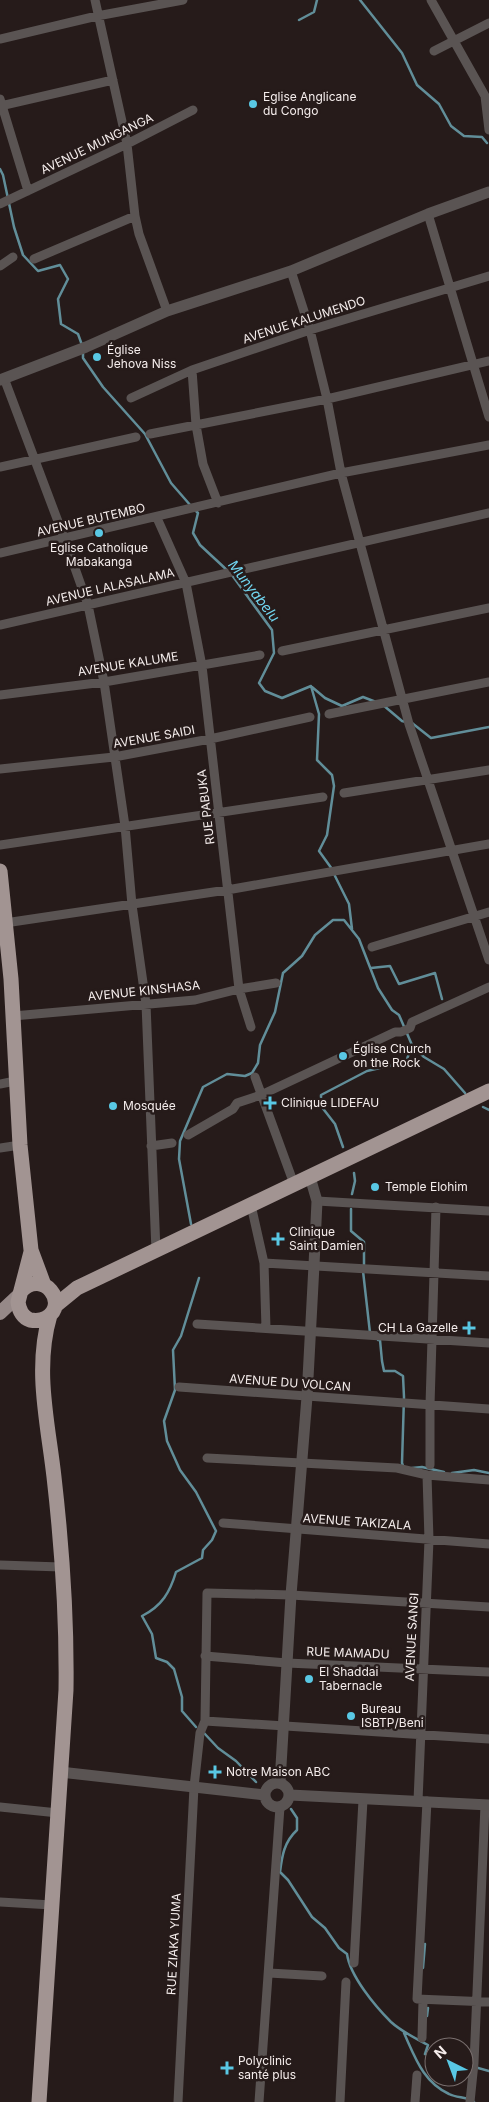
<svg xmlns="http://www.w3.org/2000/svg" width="489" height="2102" font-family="Inter,sans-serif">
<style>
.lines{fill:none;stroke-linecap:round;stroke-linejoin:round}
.stream{stroke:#618e99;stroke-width:2.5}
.minor{stroke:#5a5453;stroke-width:9}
.tertiary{stroke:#5a5453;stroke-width:11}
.primary{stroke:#968988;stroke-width:14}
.trunk{stroke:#a29492;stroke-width:15}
.poi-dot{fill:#59c8e4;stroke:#261b1a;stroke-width:2}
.labels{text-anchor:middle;stroke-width:5;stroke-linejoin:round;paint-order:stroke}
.poi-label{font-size:12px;fill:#f5edec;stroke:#261b1a;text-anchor:start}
.street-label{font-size:12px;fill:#f5edec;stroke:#261b1a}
.water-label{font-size:14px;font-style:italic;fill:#71d6f0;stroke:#261b1a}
</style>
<rect width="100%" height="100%" fill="#261b1a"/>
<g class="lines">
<path class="stream" d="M360 0 402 53 417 85 439 104 451 126 464 136 482 137 487 143
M299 20 314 12 317 0
M0 169 3 175 14 227 23 255 38 271 60 265 68 279 58 299 61 324 78 334 82 345
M83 352V358L103 387 145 434 171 483 191 506
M195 510 198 513 193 533 200 545 228 571
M232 575 272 630 274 653 259 683 265 691 282 698 311 686 319 714 317 760 332 775 334 786 327 835 319 851 332 869
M312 687 325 698 342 706 363 697 376 702
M383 705 402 721 406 722
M412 723 431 738 489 727
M334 874 349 904 352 929
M371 968 390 966 399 984 435 973 442 999
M483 1107 489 1110
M343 1147 335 1124 321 1106V1095L367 1071 406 1062 412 1045
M352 1194 355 1181 354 1173
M351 1209V1231L364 1242V1266
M191 1224 179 1159 180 1141 203 1087 227 1074 245 1076 252 1073 258 1063 260 1045 275 1012 283 973 302 956 315 935 333 920H344L359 939 378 988 392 1010 399 1015 412 1045 424 1057 444 1069 465 1093
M363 1271 370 1333
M378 1340H380L382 1361 384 1371H395L403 1376 404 1397 402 1463 403 1466
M412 1468 422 1467 444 1472
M452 1473 474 1470 489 1473
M196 1727 182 1711V1697L174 1669 167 1662 156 1658 152 1634 142 1616C162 1606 170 1592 176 1572L202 1558 203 1550 212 1540 216 1531 196 1492 180 1470 167 1441 164 1421 175 1390 173 1350 181 1336 199 1278
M204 1733 218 1748 236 1761 256 1782
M291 1809 297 1818V1830C284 1842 282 1856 280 1872L288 1880 312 1917 325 1928 339 1948 347 1954C350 1976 375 2006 391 2022 402 2032 415 2038 428 2045L425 2054 434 2056
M423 1968 425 1944
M427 2016 428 2008
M404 2033C415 2057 423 2082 449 2094 457 2098 468 2097 474 2102
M464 2064 489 2071"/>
<path class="minor" d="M95 0 127 144 135 216 139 234 167 311
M431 0 485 96 489 130
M0 39 97 16 183 0
M434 51 489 23
M0 99 28 191
M0 106 113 80
M0 204 127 144 193 110
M428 214 489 417
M34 259 135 216
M0 266 13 257
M291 271 310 330 327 399 341 473 409 724 489 960
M192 370 196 425 203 464 218 503
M4 378 65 540 88 605 104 682 125 826 132 905 146 1004 156 1251
M131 398 192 370 310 330 489 276
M150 434 327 399 489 361
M0 467 136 437
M157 518 186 583 202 666 239 989 251 1027
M0 553 341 473 489 445
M0 625 489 513
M282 651 489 608
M0 695 104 682 260 655
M329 714 489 682
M0 769 114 757 210 739 310 717
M344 793 489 770
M0 845 323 797
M5 923 227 890 489 844
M372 947 489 912
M13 1016 195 1000 239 989 276 983
M255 1077 294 1184
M0 1084 15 1081
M188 1135 233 1109 237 1103 261 1095 395 1032H401L410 1028 412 1022 489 987
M151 1146 172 1143
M0 1148 20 1145
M317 1201 489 1211
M251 1205 264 1263 266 1328
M264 1263 489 1276
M197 1324 489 1343
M179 1387 489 1409
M207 1458 397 1468 427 1475 489 1480
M430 1465V1405L436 1207
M223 1523 489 1544
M0 1565 61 1567
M205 1656 287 1663 489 1672
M205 1721 489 1739
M418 1801 429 1540 427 1475
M427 1801 417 1999 489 2002
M0 1807 58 1813
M0 1902 52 1905
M354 1963 363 1800
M269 1973 322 1976
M422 2038 423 2001
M178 2102 194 1787 200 1733 205 1721 207 1593 291 1595 489 1607
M259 2102 280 1807
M340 2102 346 1982
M415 2102 417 2075
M470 2102 474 2063 485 1805"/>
<path class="tertiary" d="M0 380 86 347 167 311 291 271 428 214 489 192
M60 1772 265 1795
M265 1795a12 12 0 1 1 24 0a12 12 0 1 1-24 0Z
M280 1783 291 1595 307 1397 314 1265 317 1201 310 1177
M290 1795 489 1805"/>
<path class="primary" d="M0 1313 19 1295"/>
<path class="trunk" d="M0 871 11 979 20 1145 31 1250 44 1285
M21 1291C43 1268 70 1304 46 1318 41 1321 36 1321 30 1320 22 1317 19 1310 18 1302L31 1252
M55 1306 77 1288 489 1091
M39 2102 66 1690C67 1619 62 1547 54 1477 48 1423 34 1369 50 1315"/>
</g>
<g class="poi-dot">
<circle cx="253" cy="104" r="5"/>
<circle cx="97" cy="357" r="5"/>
<circle cx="99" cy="533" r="5"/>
<circle cx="343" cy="1056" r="5"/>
<path d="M267.5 1095.5h5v5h5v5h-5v5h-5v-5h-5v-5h5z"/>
<circle cx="113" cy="1106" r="5"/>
<circle cx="375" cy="1187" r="5"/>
<path d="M275.5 1231.5h5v5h5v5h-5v5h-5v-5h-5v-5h5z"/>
<path d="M466.5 1320.5h5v5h5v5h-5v5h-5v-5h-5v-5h5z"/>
<circle cx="309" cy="1679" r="5"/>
<circle cx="351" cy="1716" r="5"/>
<path d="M212.5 1764.5h5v5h5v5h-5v5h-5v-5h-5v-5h5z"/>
<path d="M224.5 2060.5h5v5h5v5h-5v5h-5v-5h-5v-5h5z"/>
</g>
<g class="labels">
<g class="poi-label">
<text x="263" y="101">Eglise Anglicane<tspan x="263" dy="14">du Congo</tspan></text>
<text x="107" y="354">Église<tspan x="107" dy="14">Jehova Niss</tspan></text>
<text x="99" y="552" text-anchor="middle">Eglise Catholique<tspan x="99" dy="14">Mabakanga</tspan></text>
<text x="353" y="1053">Église Church<tspan x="353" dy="14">on the Rock</tspan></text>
<text x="281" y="1107">Clinique LIDEFAU</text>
<text x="123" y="1110">Mosquée</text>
<text x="385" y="1191">Temple Elohim</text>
<text x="289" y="1236">Clinique<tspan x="289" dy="14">Saint Damien</tspan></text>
<text x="458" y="1332" text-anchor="end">CH La Gazelle</text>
<text x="319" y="1676">El Shaddai<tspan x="319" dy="14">Tabernacle</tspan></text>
<text x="361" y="1713">Bureau<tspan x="361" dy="14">ISBTP/Beni</tspan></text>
<text x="226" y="1776">Notre Maison ABC</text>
<text x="238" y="2065">Polyclinic<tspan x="238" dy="14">santé plus</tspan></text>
</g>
<g class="street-label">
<text transform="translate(97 144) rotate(-26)" y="4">AVENUE MUNGANGA</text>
<text transform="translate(304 320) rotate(-18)" y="4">AVENUE KALUMENDO</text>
<text transform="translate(91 520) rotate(-13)" y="4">AVENUE BUTEMBO</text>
<text transform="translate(110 587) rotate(-13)" y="4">AVENUE LALASALAMA</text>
<text transform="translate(128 664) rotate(-9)" y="4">AVENUE KALUME</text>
<text transform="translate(154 737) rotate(-10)" y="4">AVENUE SAIDI</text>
<text transform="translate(206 807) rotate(-97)" y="4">RUE PABUKA</text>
<text transform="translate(144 991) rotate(-6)" y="4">AVENUE KINSHASA</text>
<text transform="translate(290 1383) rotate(4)" y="4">AVENUE DU VOLCAN</text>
<text transform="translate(357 1522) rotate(4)" y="4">AVENUE TAKIZALA</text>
<text transform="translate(412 1637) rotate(-87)" y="4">AVENUE SANGI</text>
<text transform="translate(348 1653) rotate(2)" y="4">RUE MAMADU</text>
<text transform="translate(174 1944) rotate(-87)" y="4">RUE ZIAKA YUMA</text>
</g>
<g class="water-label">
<text transform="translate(254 591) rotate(52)" y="5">Munyabelu</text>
</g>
</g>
<g transform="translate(449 2062) rotate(318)"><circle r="24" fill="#261b1a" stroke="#796f6e"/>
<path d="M0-4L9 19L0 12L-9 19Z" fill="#59c8e4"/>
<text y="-8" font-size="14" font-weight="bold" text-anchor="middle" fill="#f5edec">N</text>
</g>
</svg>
